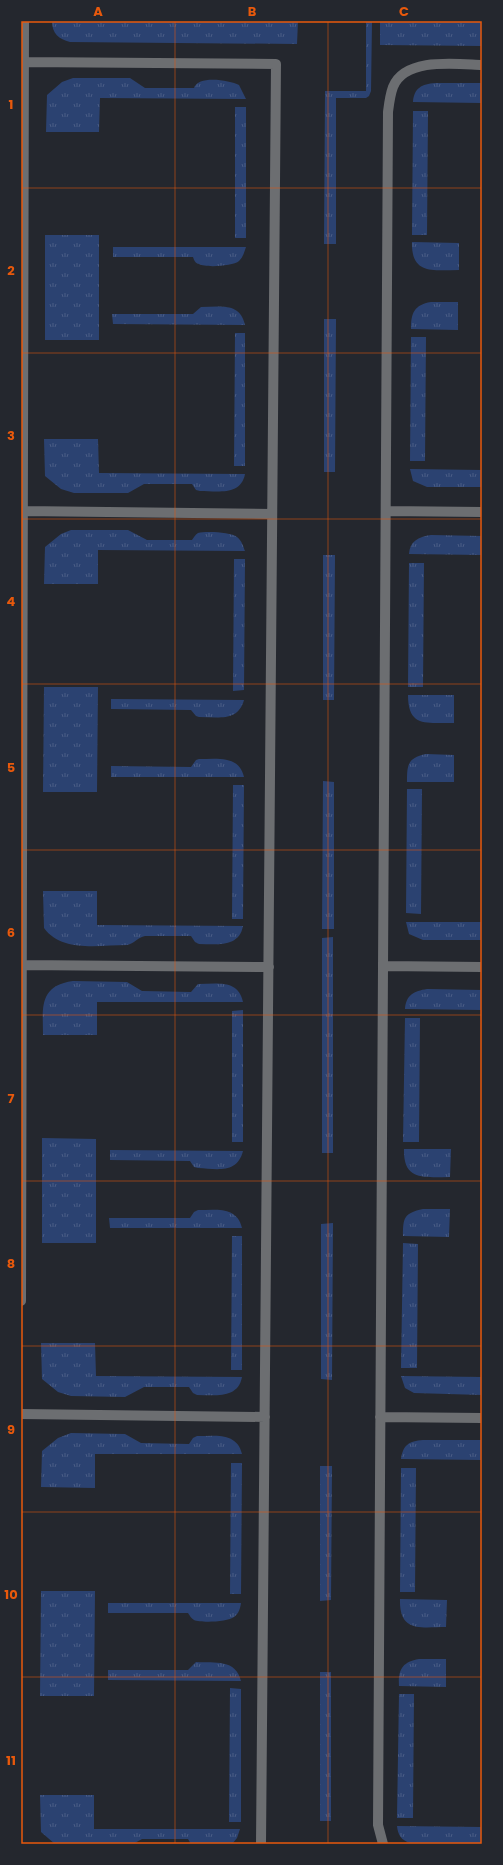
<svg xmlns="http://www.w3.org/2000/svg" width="503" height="1865" font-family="Poppins,sans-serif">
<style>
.grass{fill:url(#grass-tufts)}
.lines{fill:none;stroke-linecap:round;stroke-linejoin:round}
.minor{stroke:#6c6e71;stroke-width:10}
.grid{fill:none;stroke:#e8590c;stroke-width:1;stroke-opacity:0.55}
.neatline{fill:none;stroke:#e8590c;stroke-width:1.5}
.grid-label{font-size:13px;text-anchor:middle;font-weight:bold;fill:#e8590c}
</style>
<defs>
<pattern id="grass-tufts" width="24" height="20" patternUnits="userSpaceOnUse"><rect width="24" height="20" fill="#2b4271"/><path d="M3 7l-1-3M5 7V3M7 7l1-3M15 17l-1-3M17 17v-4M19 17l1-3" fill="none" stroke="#4a5d86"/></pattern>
</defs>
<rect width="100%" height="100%" fill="#24272e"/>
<path class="grass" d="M52 21H298L297 44 70 42C59 39 52 34 52 21Z
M366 21H372L371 91 369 96 366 98H336V244H324L325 91H366Z
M380 21H482V46L380 45Z
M73 78H130L145 88H194C198 75 229 80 239 85L246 99 100 98 99 132H46L47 95 62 82Z
M435 83H482V103L413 102C414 88 422 84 435 83Z
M235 107H246V238H235Z
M413 111H428L427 235H412Z
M45 235H99V340H45Z
M412 242 459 243V270C433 270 411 275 412 242Z
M113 247H246C244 253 243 257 239 261 233 266 206 268 199 264 195 263 194 260 193 257H113Z
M431 302H458V330L411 329C411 313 414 305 431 302Z
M201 307C220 307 240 302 245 325L113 324 112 314H193Z
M324 319H336L335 472H324Z
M235 333H245V466H234Z
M411 337H426L425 461H410Z
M44 439H98L99 473 245 474C241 496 217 491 200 491L196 490 192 484H144L128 493H74L61 489 45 476Z
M410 469 482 470V487H427L413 481Z
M71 530H128L147 540H192C194 537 195 535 198 533 206 531 231 532 237 537 242 541 243 546 245 551L98 550V584H44L45 547 61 534Z
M431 535 482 536V555L409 554C410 541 418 537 431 535Z
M323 555H335L334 700H323Z
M234 559H245L244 690 233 691Z
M409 563H424L423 687H408Z
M44 687H98L97 792H43Z
M408 695H454V723C428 722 408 729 408 695Z
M111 699 244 700C238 722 218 717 199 717L196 716 191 710 111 709Z
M426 754 454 755V782H407C407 764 408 758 426 754Z
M199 759C217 759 239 755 244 777H111V766L191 767 196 760Z
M323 781 334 782V929H322Z
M233 785H244L243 919H232Z
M407 789H422L421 914 406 913Z
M43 891H97V925L243 926C239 948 216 944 199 944L195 942 191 936H145C138 937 134 944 127 945 100 945 62 953 44 928Z
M406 922H482V940H423L409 934Z
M333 937V1153H322V938Z
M73 981 127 982 142 991 191 992 198 984C217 984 238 979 243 1002H97V1035H43C43 1009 38 986 73 981Z
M427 989 482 990V1010L405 1009C406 995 414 991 427 989Z
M243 1010V1142H232V1011Z
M405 1018H420L419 1142H403Z
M42 1138 96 1139V1243H42Z
M404 1149H451L450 1177C425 1177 403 1182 404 1149Z
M110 1150 243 1151C237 1174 217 1169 198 1168L194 1167 190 1161 110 1160Z
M423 1209H450L449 1237 403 1236C403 1218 404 1213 423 1209Z
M198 1210C216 1210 237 1206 242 1228H110L109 1218H190L194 1212Z
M333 1223 332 1380 321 1379V1224Z
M232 1236H242V1370H231Z
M403 1243 418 1244 417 1368H401Z
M41 1343H95L96 1376 242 1377C238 1399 215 1395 197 1395L193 1393 189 1387H144L125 1397 71 1396 58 1392 42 1379Z
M401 1376 482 1377V1395L414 1393 405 1388Z
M71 1433 125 1434 141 1443 189 1444 193 1438 197 1436C215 1436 237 1432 242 1454H95V1488L41 1487 42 1451 58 1438Z
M423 1440H482V1460L401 1459C403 1445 409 1441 423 1440Z
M231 1463H242L241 1594H230Z
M320 1466H332L331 1600 320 1601Z
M401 1468H416L415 1592H400Z
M41 1591H95L94 1696H40Z
M400 1599 447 1600 446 1627C421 1627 399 1633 400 1599Z
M108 1603H241C240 1609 239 1613 234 1617 228 1622 201 1623 194 1620 191 1618 190 1616 188 1613H108Z
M419 1659H446V1687L399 1686C398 1670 402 1662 419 1659Z
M196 1662C215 1663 236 1659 241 1681L108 1680V1670H188Z
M320 1672H331V1821H320Z
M230 1688 241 1689V1822H229Z
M399 1694H414L413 1818H397Z
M40 1795H94V1829H240L237 1838 232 1844H191L188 1839H142L133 1844H55L41 1832Z
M397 1826 482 1827V1844L410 1843C401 1840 398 1835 397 1826Z"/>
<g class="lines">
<path class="minor" d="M24 62 276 64 261 1844
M23 511 272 514
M386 511 482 512
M22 965 269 967
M383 966 482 967
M21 1301 24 21
M21 1414 265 1417
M380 1417 482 1418
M383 1844 378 1825 388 112C389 104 390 95 393 87 405 57 456 64 482 65"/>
</g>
<path class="grid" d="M175 21V1844M328 21V1844M21 188H482M21 353H482M21 519H482M21 684H482M21 850H482M21 1015H482M21 1181H482M21 1346H482M21 1512H482M21 1677H482"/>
<rect width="503" height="1865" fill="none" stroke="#24272e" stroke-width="44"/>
<rect x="22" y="22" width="459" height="1821" class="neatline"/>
<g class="grid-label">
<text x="98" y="16">A</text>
<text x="252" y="16">B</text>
<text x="404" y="16">C</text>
<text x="11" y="109">1</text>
<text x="11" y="275">2</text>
<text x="11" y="440">3</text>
<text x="11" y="606">4</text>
<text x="11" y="772">5</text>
<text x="11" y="937">6</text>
<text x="11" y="1103">7</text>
<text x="11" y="1268">8</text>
<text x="11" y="1434">9</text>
<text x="11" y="1599">10</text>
<text x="11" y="1765">11</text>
</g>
</svg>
